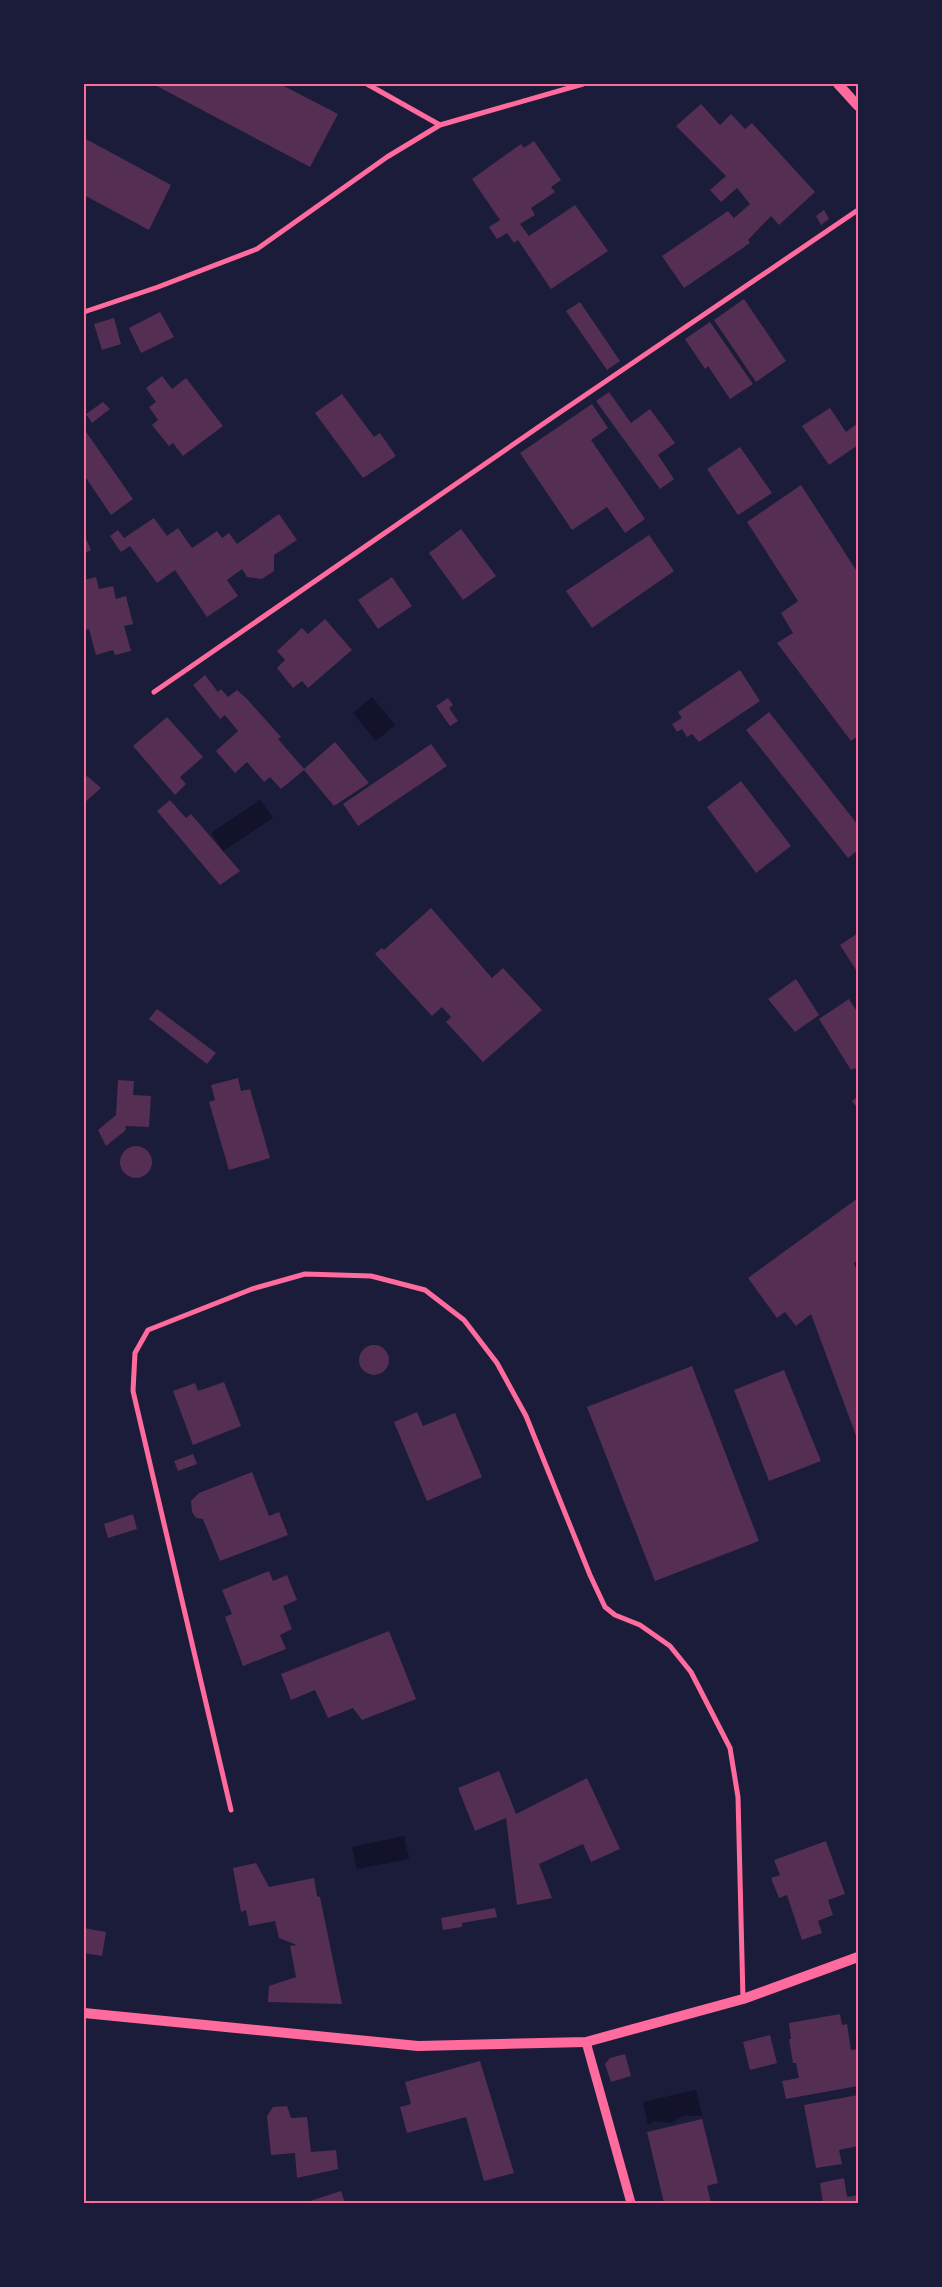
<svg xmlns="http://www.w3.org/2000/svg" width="942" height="2287" font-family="Bitter,serif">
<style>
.water{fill:#12122b}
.building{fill:#542f53}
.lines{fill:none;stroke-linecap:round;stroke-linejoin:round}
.minor{stroke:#ff6b9d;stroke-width:5}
.tertiary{stroke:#ff6b9d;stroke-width:9}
.secondary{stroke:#ff6b9d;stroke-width:10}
.neatline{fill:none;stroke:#ff6b9d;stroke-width:2}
</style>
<rect width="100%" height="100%" fill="#1b1b3a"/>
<path class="water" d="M372 697 395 725 376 741 353 713Z
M260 800 273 818 223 851 211 833Z
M404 1836 409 1859 357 1869 352 1847Z
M696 2090 702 2116H683L671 2123 654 2121 648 2125 643 2102Z"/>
<path class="building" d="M153 84H280L338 114 310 167Z
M701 104 720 125 731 114 745 129 752 123 815 192 779 225 771 216 748 240 750 243 684 288 662 256 728 211 734 218 750 204 737 188 721 202 710 190 726 176 676 126Z
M84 138 171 185 149 230 84 195Z
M534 141 561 180 551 187 555 192 531 208 535 215 520 224 529 236 575 205 608 251 551 289 518 240 514 243 507 233 497 239 489 227 500 220 472 179 521 144 524 148Z
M824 210 829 219 821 225 816 216Z
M744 299 786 361 756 382 714 320Z
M580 302 620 361 607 370 566 311Z
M160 312 174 337 141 353 129 328Z
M114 318 121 344 102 350 94 324Z
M710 322 753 384 730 399 708 366 705 369 685 339Z
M162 376 172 389 186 378 223 426 183 456 173 443 169 446 152 425 158 420 149 407 156 402 146 388Z
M609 392 631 423 650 409 675 443 658 455 674 479 660 489 596 401Z
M342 394 374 437 380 433 396 456 363 478 315 413Z
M103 402 110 409 92 423 86 414Z
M592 404 608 428 591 440 645 519 625 533 607 507 572 530 520 453Z
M830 408 846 432 858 423V445L829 465 802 426Z
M84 429 133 499 111 515 84 475Z
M740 447 772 493 738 515 707 469Z
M801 485 858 573V736L851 741 777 643 793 633 781 613 798 601 747 522Z
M279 514 297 540 274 555V571L262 579 247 577 242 569 227 580 238 596 207 617 175 570 157 583 130 546 121 552 110 536 118 530 124 538 154 518 167 536 178 528 192 548 217 531 222 538 229 533 237 544Z
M461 529 496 576 463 600 429 553Z
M84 534 91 550 84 553Z
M649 535 674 571 592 628 566 591Z
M96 577 99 589 113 586 116 599 126 596 133 624 124 626 131 651 115 655 113 650 96 655 89 629 84 630V580Z
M392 577 412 606 378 629 358 600Z
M325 619 352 650 308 688 302 681 293 688 277 668 285 660 277 651 302 628 308 634Z
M740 670 760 701 699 742 692 734 687 737 682 729 677 732 672 724 682 718 678 712Z
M205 675 218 692 221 689 228 697 237 690 247 699 281 737 278 739 304 769 335 742 369 783 334 806 304 770 281 789 270 777 264 782 247 762 235 773 216 751 238 731 225 715 220 719 193 685Z
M448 698 453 705 449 708 458 721 450 726 436 706Z
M769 712 858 825V850L848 858 746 730Z
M167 717 203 757 180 777 186 784 175 795 133 746Z
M431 744 447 766 358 826 343 804Z
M87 776 101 788 84 803V779Z
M741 781 791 846 756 873 707 807Z
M170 800 186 818 191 814 240 871 220 885 157 811Z
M431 908 492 978 503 968 542 1010 483 1062 446 1022 451 1017 442 1007 432 1016 375 954 382 948 384 950Z
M858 933V973L840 945Z
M796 979 819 1015 795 1032 768 999Z
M849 999 858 1013V1073L855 1068 851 1070 819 1019Z
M157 1009 216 1053 207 1064 149 1019Z
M238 1078 241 1091 250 1089 270 1158 229 1170 209 1102 215 1100 211 1085Z
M118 1080 134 1081 133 1095 151 1096 149 1127 125 1126 126 1130 106 1146 98 1130 116 1115Z
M858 1096V1109L852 1101Z
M120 1162a16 16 0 1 1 32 0a16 16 0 1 1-32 0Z
M858 1198V1260L854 1263 858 1274V1441L811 1314 796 1326 785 1312 777 1318 748 1278Z
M359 1360a15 15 0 1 1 30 0a15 15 0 1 1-30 0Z
M692 1366 759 1541 655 1581 587 1407Z
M784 1370 821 1461 769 1481 734 1390Z
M224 1382 241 1426 193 1445 173 1391 195 1383 198 1391Z
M417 1412 423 1426 455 1413 482 1477 427 1501 394 1422Z
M193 1454 197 1464 178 1471 174 1461Z
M252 1472 269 1516 279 1512 288 1535 220 1561 203 1519 196 1518 192 1512 191 1501 199 1493Z
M133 1514 137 1529 108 1538 104 1524Z
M269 1571 273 1581 287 1575 297 1600 283 1606 292 1629 280 1635 286 1649 243 1666 225 1617 232 1614 222 1590Z
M389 1631 416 1699 362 1720 353 1708 328 1718 315 1690 291 1700 281 1674Z
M499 1771 516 1814 587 1778 620 1849 591 1862 583 1844 539 1864 552 1898 517 1905 506 1818 475 1831 458 1788Z
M826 1841 845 1894 828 1900 833 1915 818 1921 822 1933 802 1940 787 1895 779 1898 771 1878 780 1875 774 1860Z
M256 1863 269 1887 314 1878 317 1896 320 1897 342 2004 268 2002 269 1986 296 1977 290 1946 297 1945 279 1938 275 1921 249 1926 246 1910 241 1912 233 1868Z
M495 1908 497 1917 462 1923V1927L443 1930 441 1918Z
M84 1928 106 1932 102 1956 84 1953Z
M840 2014 842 2025 847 2024 851 2050 858 2049V2086L786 2099 782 2081 799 2078 796 2063H793L789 2039H791L789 2023Z
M770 2035 777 2063 750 2070 743 2042Z
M625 2054 631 2076 611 2082 605 2064 610 2058Z
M480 2061 514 2173 484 2181 466 2117 407 2133 400 2107 411 2104 405 2082Z
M858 2095V2146L839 2150 842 2164 816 2168 804 2105Z
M287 2106 291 2118 307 2117 311 2152 336 2150 338 2169 297 2178 295 2153 271 2155 267 2116 273 2107Z
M702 2119 718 2183 707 2186 711 2203H664L647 2132Z
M844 2178 847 2197 858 2195V2203H823L820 2183Z
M341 2191 345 2203H304Z"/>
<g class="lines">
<path class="minor" d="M367 84 440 125
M84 312 158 287 257 249 387 157 440 125 583 84
M154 692 556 415 858 210
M231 1810 133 1391 135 1353 148 1330 252 1289 305 1274 371 1276 425 1290 464 1320 497 1363 526 1416 590 1575 605 1607 615 1615 640 1625 670 1646 691 1672 730 1748 738 1797 743 1999"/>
<path class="tertiary" d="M586 2042 631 2203"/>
<path class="secondary" d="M838 84 858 106
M84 2013 418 2046 586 2042 743 1999 858 1957"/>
</g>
<rect width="942" height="2287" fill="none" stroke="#1b1b3a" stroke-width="170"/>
<rect x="85" y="85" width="772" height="2117" class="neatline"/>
</svg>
